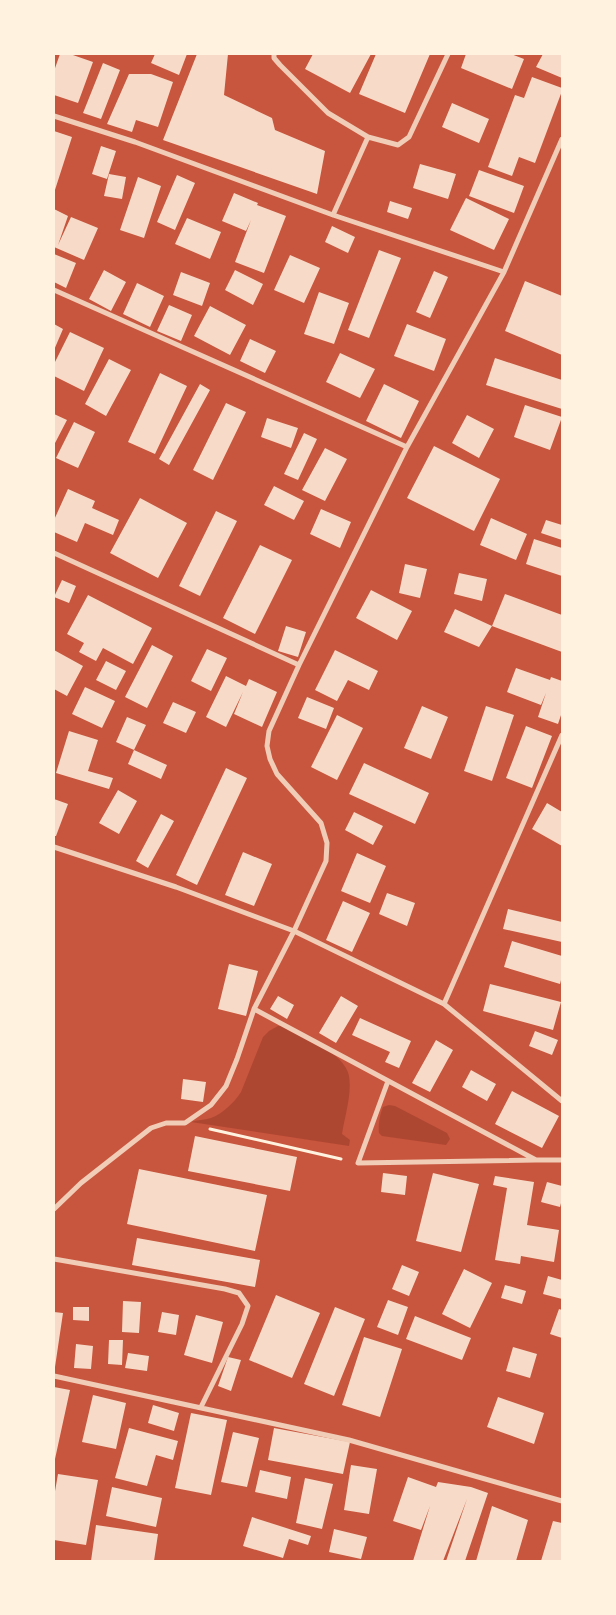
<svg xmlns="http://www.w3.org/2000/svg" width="616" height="1615" font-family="'Nunito Sans',sans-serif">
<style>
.green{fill:#ae4732}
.building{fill:#f7dbc8}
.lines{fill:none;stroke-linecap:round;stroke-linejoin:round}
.path{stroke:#fff3e0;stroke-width:3}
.minor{stroke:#f1ccb7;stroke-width:5}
</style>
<rect width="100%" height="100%" fill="#c8553d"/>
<path class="green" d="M278 1026H282C301 1037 345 1052 349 1076 352 1094 345 1115 342 1134L350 1140 349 1146 191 1122C198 1120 204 1120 211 1118 222 1114 235 1102 241 1092L263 1037 269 1031Z
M389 1105 395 1106 447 1133 450 1139 446 1145 382 1136 379 1133C378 1125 380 1114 383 1107Z"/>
<path class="building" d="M60 54H70L93 62 78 103 54 95V71Z
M155 54H187L179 75 151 63Z
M197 54H228L224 95 272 118 275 130 325 151 317 194 163 140Z
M313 54H371L350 93 305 69Z
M376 54H430L405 113 359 94Z
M466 54H511L524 59 512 89 461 68Z
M543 54H558L562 55V78L536 67Z
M103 63 120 70 101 119 83 113Z
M129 74H151L173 82 158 127 136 120 132 132 107 124Z
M532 77 562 88V91L535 163 519 157 512 176 488 167 515 95 524 98Z
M452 103 489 119 479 143 442 127Z
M54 131 72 137 54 193Z
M101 146 116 151 107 179 92 174Z
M420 164 456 174 448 199 413 188Z
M479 170 524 186 514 213 469 196Z
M109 174 126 177 122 199 104 196Z
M177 175 195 183 175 230 157 222Z
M138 177 161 186 144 238 120 230Z
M234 193 258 203 257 205 286 216 264 273 235 262 251 220 246 231 222 221Z
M466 198 509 219 494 250 450 230Z
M390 201 412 208 408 219 387 212Z
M54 209 68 216 58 245 71 217 98 228 84 260 54 247Z
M187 218 221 232 210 259 175 244Z
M332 226 355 237 348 253 325 242Z
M379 250 401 258 369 338 348 330Z
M54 254 76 263 66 288 54 282Z
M290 255 320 268 304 303 274 290Z
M104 270 126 282 111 311 89 299Z
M235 270 263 284 253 305 225 290Z
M434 271 448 277 430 318 416 312Z
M181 272 210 283 202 306 173 295Z
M525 281 562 296V355L505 331Z
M137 283 164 296 150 327 123 314Z
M319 292 349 303 334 344 304 334Z
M169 305 192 315 181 341 157 331Z
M210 306 246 325 230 355 194 336Z
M54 324 63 329 54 350Z
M407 324 446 339 434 371 394 356Z
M70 332 104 348 84 391 54 376V364Z
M250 339 276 351 265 373 240 361Z
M340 353 375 369 360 398 326 382Z
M495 358 562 380V409L486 385Z
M109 359 131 370 106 416 85 404Z
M160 373 187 386 155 454 128 442Z
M200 384 210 390 169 465 159 459Z
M384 384 419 401 401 438 366 421Z
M226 403 246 412 213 480 193 470Z
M525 405 562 417 550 450 514 437Z
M54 414 67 420 54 445Z
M467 415 494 429 479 458 452 443Z
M267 418 298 428 291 448 261 437Z
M74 422 95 432 78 468 56 458Z
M304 433 317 439 298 480 284 474Z
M434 446 500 479 474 531 407 498Z
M325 448 347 459 325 501 302 490Z
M274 486 304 501 294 520 264 505Z
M68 489 95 501 92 508 119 520 113 535 85 523 77 542 54 532V520Z
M140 498 187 523 158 578 110 553Z
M321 509 351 522 340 548 310 534Z
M216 511 237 521 200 596 179 586Z
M491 518 527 534 516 560 480 545Z
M546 520 562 525V540L541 533Z
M534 539 562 548V576L526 564Z
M260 545 292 560 255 634 223 618Z
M405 564 427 569 420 598 399 593Z
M459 573 487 579 482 601 454 594Z
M62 580 76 586 69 603 54 597Z
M371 590 412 611 397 640 356 618Z
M505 594 562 615V652L492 626Z
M88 595 152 628 133 664 103 648 96 661 79 652 84 643 67 634Z
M455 609 492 626 479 647 444 632Z
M286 626 306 632 298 657 278 651Z
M152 645 173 656 147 708 125 697Z
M207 649 227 658 211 691 191 681Z
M54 650 83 666 67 696 54 689Z
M335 650 378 671 369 690 348 680 337 701 315 690Z
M106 661 126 671 116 690 96 680Z
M516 668 550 680 551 677 562 681V712L558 724 538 717 546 693 541 705 507 692Z
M226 676 246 686 249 679 277 692 262 727 234 714 243 692 226 727 206 717Z
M85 687 115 701 102 728 72 714Z
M307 697 334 708 326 729 298 718Z
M173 702 196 712 186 733 163 723Z
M422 706 448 717 431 759 404 748Z
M486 706 514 715 492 781 464 771Z
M337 715 363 728 337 780 311 767Z
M127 717 146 725 134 750 116 742Z
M526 726 552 736 532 788 506 778Z
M69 731 98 740 88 771 113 778 109 789 56 773Z
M134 750 167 765 161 779 128 764Z
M364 763 429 793 415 824 349 794Z
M226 768 247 778 197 885 176 875Z
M118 790 137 801 119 834 99 823Z
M54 799 68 804 56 836H54Z
M547 803 562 812V846L532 829Z
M354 812 383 826 373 845 345 830Z
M161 814 174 821 148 868 136 861Z
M243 852 272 864 254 906 225 895Z
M357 853 386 866 370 903 341 891Z
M387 893 415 903 407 926 379 914Z
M343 901 370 913 352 952 326 940Z
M508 909 562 922V942L503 929Z
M512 941 562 956V976L560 984 504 967Z
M229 964 258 971 246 1016 218 1009Z
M490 984 561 1002 553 1030 483 1011Z
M278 996 294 1005 287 1019 270 1009Z
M341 996 358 1006 336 1043 319 1033Z
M360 1018 411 1041 399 1068 385 1062 390 1052 352 1035Z
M535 1031 558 1040 552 1055 529 1046Z
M436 1040 453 1050 430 1092 412 1083Z
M471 1070 496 1084 487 1101 462 1087Z
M183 1079 206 1082 203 1102 181 1099Z
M512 1091 559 1116 542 1148 495 1124Z
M195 1136 297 1157 290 1191 188 1171Z
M139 1169 267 1195 255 1251 127 1224Z
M383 1173 407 1176 405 1195 381 1192Z
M433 1173 479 1184 461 1252 416 1241Z
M495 1176 534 1182 527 1225 559 1230 554 1262 521 1256 520 1264 495 1260 507 1188 493 1185Z
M547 1182 562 1186V1199L560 1207 541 1202Z
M137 1238 260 1260 255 1287 132 1265Z
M402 1265 419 1272 409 1296 392 1289Z
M464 1269 492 1283 470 1328 442 1314Z
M548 1276 562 1280V1299L543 1294Z
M505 1285 526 1291 522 1304 501 1298Z
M276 1295 320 1313 292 1378 249 1360Z
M388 1300 408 1307 398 1335 377 1327Z
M123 1301 141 1302 139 1333 122 1332Z
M73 1307H89V1321L73 1320Z
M335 1307 365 1319 334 1396 304 1384Z
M559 1309 562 1310V1338L550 1334Z
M54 1312 63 1313 55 1367H54Z
M162 1312 179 1315 176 1335 158 1332Z
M196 1315 223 1322 212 1363 184 1355Z
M415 1316 471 1338 462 1360 406 1339Z
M364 1337 402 1349 380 1417 342 1405Z
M109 1340H123L122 1365 108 1364Z
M76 1344 93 1346 91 1369 74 1368Z
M513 1347 537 1354 530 1378 506 1371Z
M128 1353 149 1356 147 1371 125 1368Z
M228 1357 241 1360 231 1391 218 1386Z
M54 1387 70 1390 55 1459H54Z
M93 1395 126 1403 116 1449 82 1442Z
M498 1397 544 1413 534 1444 487 1427Z
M153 1405 179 1413 174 1431 148 1423Z
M191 1413 227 1420 211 1495 175 1488Z
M129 1428 178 1441 173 1460 156 1455 147 1486 115 1478Z
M274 1428 350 1442 343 1474 268 1460Z
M233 1432 259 1438 247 1487 221 1482Z
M351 1465 377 1469 369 1514 344 1510Z
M260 1470 291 1477 287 1499 255 1492Z
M58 1474 98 1480 86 1545 54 1540V1497Z
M408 1477 436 1487 438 1482 471 1487 488 1493 465 1561H446L467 1499 443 1561H413L430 1506 421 1530 393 1521Z
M305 1478 333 1484 322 1529 296 1523Z
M112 1487 162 1498 156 1527 106 1516Z
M492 1506 528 1520 516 1561H476Z
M252 1517 311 1536 308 1545 289 1539 283 1558 243 1546Z
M553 1521 562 1523V1561H541Z
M96 1525 158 1534 154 1561H91Z
M334 1529 367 1537 361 1559 329 1552Z"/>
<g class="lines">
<path class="path" d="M210 1129 341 1159"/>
<path class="minor" d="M274 54V58L280 65 328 113 368 137
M54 116 135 142 333 215 504 272
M333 215 368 137 398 145 409 137 448 54
M54 290 407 447
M54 553 299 665
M54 847 176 887 294 931 444 1004 562 1101
M444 1004 562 735
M254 1009 536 1160H562
M388 1081 358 1163 536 1160
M54 1209 81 1183 151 1128 166 1123H185L211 1105 226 1086 237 1059 254 1009 294 931 326 861 327 843 321 823 277 774 270 759 267 746 269 731 299 665 407 447 504 272 562 139
M54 1259 225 1289 239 1293 248 1306 242 1324 201 1407
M54 1376 349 1440 562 1501"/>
</g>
<rect width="616" height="1615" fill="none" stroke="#fff3e0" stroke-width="110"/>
</svg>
